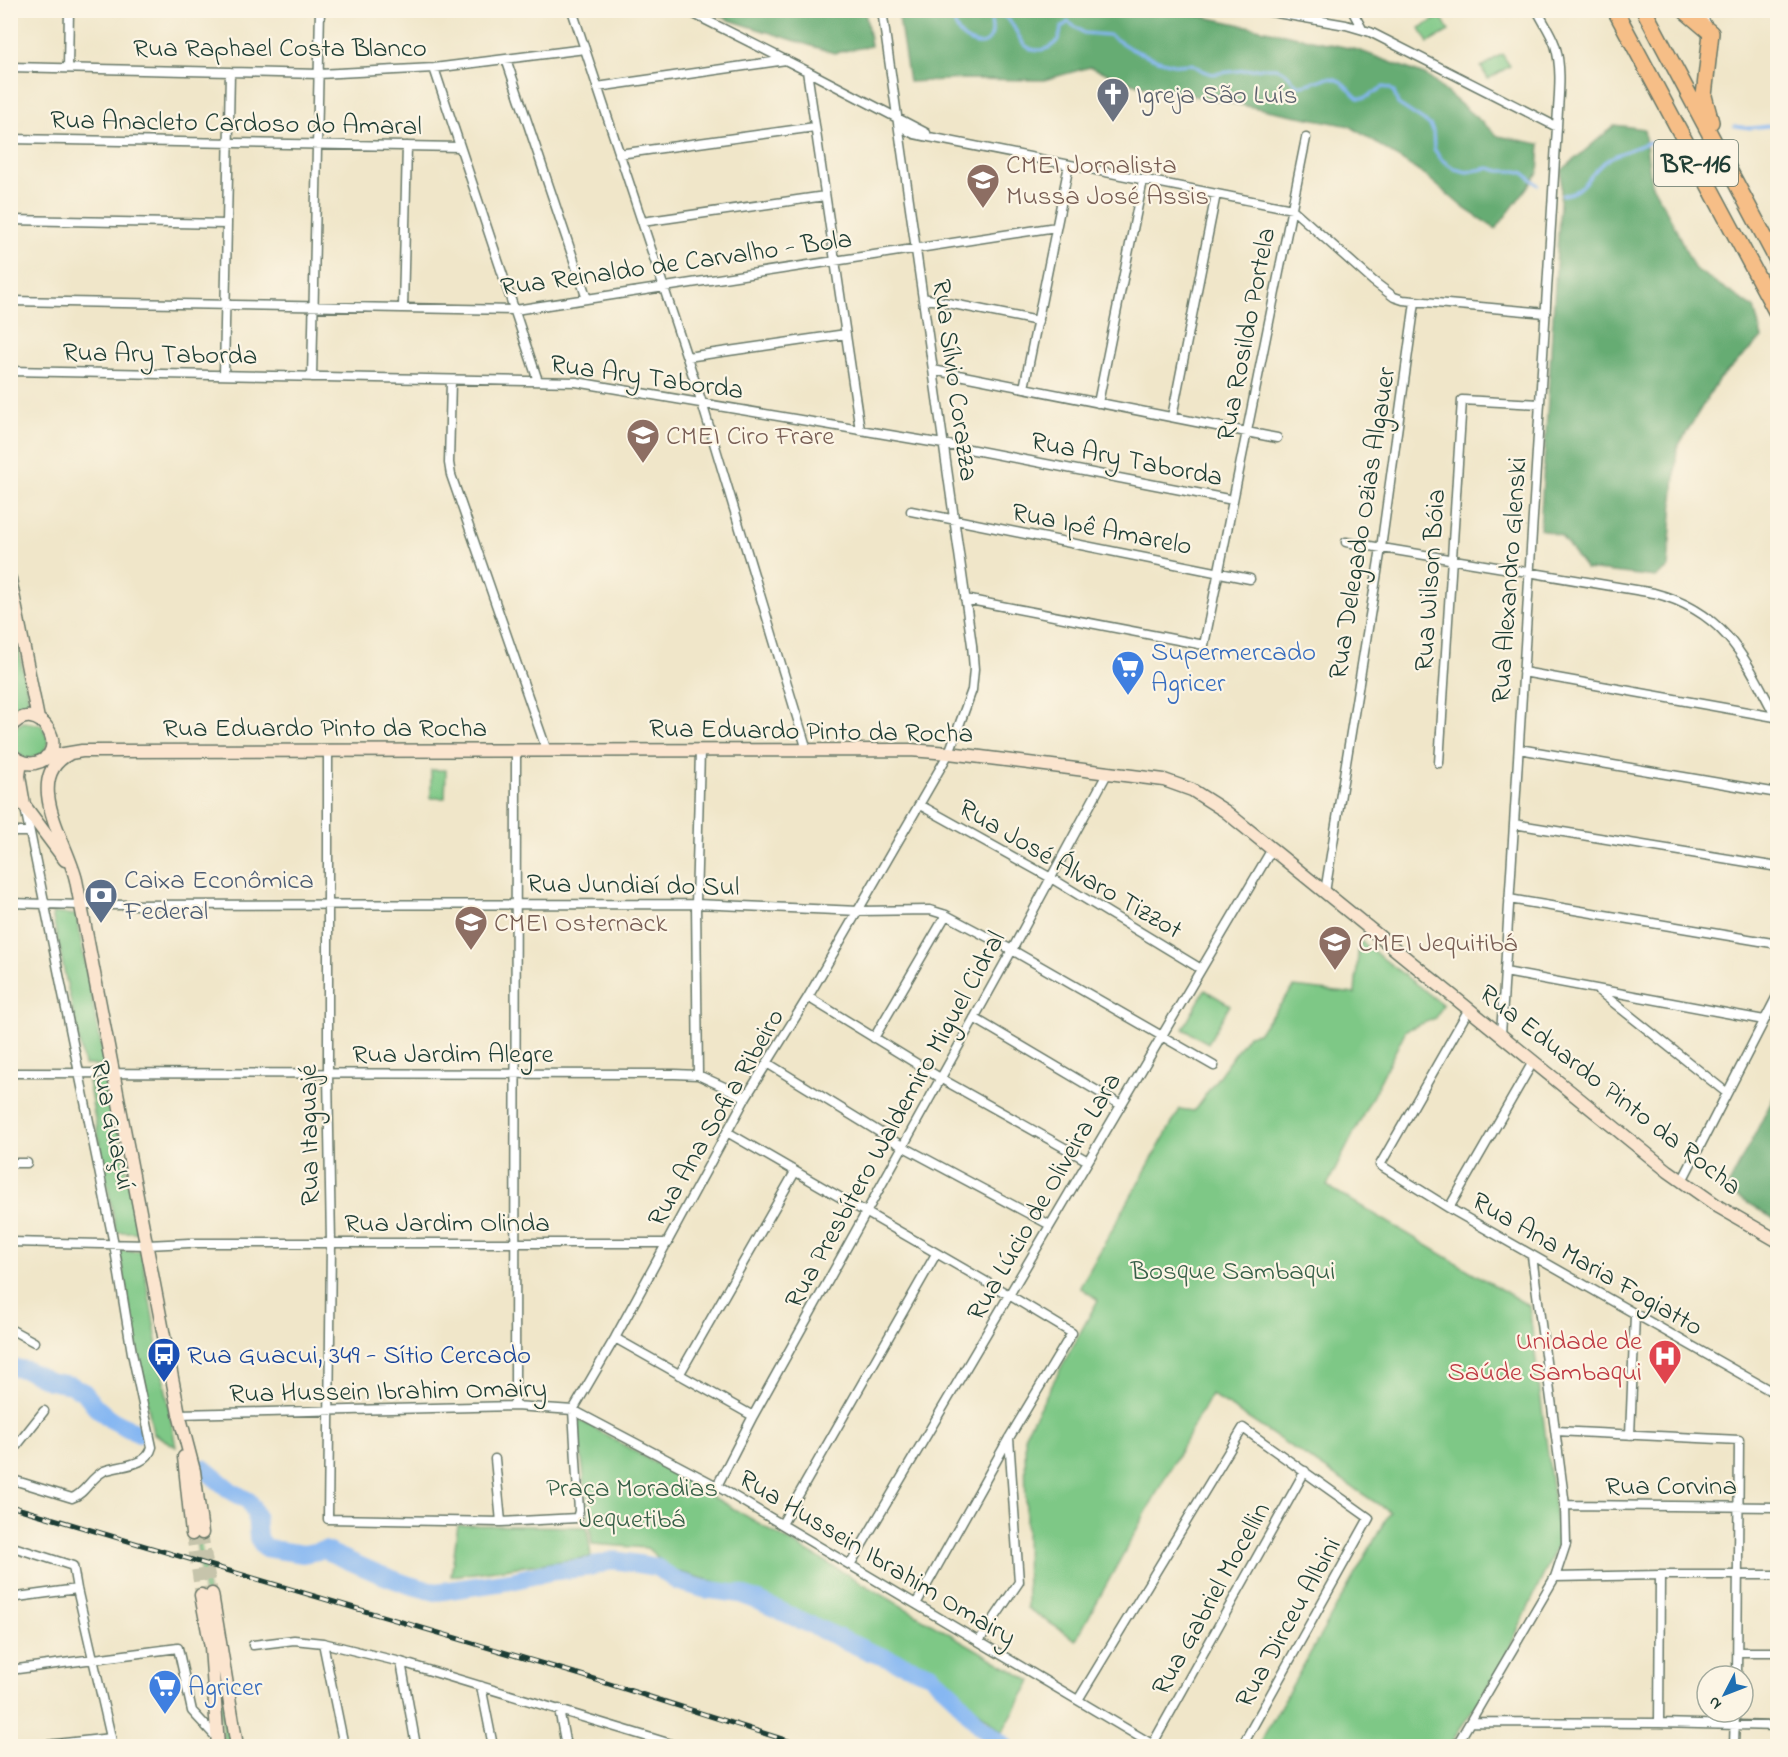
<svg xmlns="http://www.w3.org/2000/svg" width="1788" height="1757" font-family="'Indie Flower',sans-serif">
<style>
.green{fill:#7ec886;stroke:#4e825d;stroke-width:1.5}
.forest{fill:#66ac73;stroke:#427454;stroke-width:1.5}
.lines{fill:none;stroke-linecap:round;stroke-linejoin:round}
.stream{stroke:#86b7f2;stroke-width:3}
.river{stroke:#86b7f2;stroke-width:18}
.secondary-tunnel{stroke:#c6c4ab;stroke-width:12;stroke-dasharray:12 6;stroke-linecap:butt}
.street-casing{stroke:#687868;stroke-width:11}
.secondary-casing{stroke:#687868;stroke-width:15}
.highway-casing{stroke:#687868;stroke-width:18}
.street{stroke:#fff;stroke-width:8}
.secondary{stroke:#fbe5cf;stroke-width:12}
.highway{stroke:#f6be87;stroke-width:15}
.rail-casing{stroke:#1f3d34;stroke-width:5}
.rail{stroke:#fcf5e5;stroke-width:3;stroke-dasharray:9;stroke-linecap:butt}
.labels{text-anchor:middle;stroke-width:4.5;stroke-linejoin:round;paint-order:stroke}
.shield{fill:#fcf5e5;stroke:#617469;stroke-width:1.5}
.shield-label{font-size:26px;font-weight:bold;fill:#1f3d34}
.street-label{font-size:27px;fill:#1f3d34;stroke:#fcf5e5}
.worship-label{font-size:27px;fill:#5b616d;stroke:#fcf5e5;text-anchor:start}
.education-label{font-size:27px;fill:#785e54;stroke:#fcf5e5;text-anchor:start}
.shop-label{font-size:27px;fill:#366cbe;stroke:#fcf5e5;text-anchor:start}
.service-label{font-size:27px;fill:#4e5e75;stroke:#fcf5e5;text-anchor:start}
.park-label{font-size:27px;fill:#376048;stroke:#fcf5e5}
.health-label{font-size:27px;fill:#be3a42;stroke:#fcf5e5;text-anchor:end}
.transit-label{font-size:27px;fill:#164399;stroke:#fcf5e5;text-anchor:start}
</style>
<rect width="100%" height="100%" fill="#fcf5e5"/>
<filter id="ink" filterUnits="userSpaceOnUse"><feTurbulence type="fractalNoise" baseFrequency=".0167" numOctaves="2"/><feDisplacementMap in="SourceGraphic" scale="12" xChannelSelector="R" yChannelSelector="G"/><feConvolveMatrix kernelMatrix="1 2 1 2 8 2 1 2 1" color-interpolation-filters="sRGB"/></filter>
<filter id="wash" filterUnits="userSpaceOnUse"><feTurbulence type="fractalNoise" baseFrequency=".008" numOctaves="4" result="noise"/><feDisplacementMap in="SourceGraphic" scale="24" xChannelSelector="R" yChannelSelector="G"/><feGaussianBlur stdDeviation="1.35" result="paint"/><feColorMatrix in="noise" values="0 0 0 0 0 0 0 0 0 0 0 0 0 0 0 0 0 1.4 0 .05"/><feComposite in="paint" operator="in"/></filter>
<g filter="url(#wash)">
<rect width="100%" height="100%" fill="#f0e6c9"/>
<path class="green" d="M1441 16 1449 31 1428 43 1420 28Z
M1502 54 1510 66 1488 79 1481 67Z
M10 607 31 711 11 718H10Z
M23 722 42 725 49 742 43 754 26 760 10 746 13 729Z
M431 770H446L445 798H431Z
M52 913 76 915 105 1066 84 1065Z
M1359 940 1443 1005 1436 1018 1406 1030 1327 1186 1529 1306 1559 1542 1501 1666 1449 1746H1258L1390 1512 1211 1394 1076 1640 1027 1608 1025 1434 1098 1300 1080 1287 1180 1109 1194 1111 1248 1035 1258 1033 1294 987 1355 994Z
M1205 990 1230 1005 1208 1043 1183 1029Z
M109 1080 138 1232H116L88 1081Z
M119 1250 141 1251 176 1447 153 1433Z
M577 1418 1031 1681 1002 1732 932 1669 868 1645 745 1590 672 1570 647 1548 592 1544Z
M189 1480H191L232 1746H224L213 1639 201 1579Z
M458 1525 587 1527 591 1557 451 1576Z"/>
<path class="forest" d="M711 11H865L871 46 834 53 729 20Z
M898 11H1177L1358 50 1427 76 1498 136 1540 144 1538 173 1496 229 1465 209 1426 176 1350 126 1138 85 1090 67 1044 80 964 79 909 82Z
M1615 125 1644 129 1651 183 1671 219 1694 268 1754 308 1762 338 1718 380 1677 448 1668 568 1656 577 1586 569 1561 536 1540 529 1562 170Z
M1777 1091V1221L1726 1190Z"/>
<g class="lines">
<path class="stream" d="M916 10H920
M949 10C952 18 955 26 959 33 966 42 985 51 991 36 994 30 990 24 992 17 997 15 1001 14 1005 17 1019 26 1017 48 1036 50 1042 50 1045 50 1050 47 1058 42 1060 38 1061 28L1068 22 1084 33 1109 35 1131 49 1158 60 1177 65 1192 64 1203 71 1212 74 1263 68H1277L1286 73 1297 85C1314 87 1323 72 1340 81 1347 85 1351 93 1358 98H1365L1383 87 1389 88 1394 92 1398 104 1430 125 1433 131 1434 149 1442 160 1455 169 1467 172 1489 168 1500 171H1517L1524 173 1538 185
M1734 126 1750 128 1778 125
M1562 195C1584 194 1591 169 1610 158 1622 152 1637 147 1650 142"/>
<path class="river" d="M10 1367 27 1370 49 1381 71 1385 84 1392 96 1407 110 1419 139 1434
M203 1468 231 1491 249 1501 256 1515 258 1538 265 1548 303 1554 324 1550 379 1574 409 1585 436 1592 511 1581 549 1572 590 1567 614 1560 656 1567 677 1581 704 1589 740 1594 761 1602 870 1652 930 1674 955 1697 980 1726 1005 1746"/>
</g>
</g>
<g filter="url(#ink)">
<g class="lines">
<path class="secondary-tunnel" d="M202 1533 212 1594
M192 1534 201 1595"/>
<defs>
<path id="street" d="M572 10 702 403 807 750
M686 10 807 71 926 133
M1259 10 1346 25 1370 32 1557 127
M1352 10 1362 29
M1699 10 1707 25
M506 59 587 299
M10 67 319 74 434 68 585 49
M68 68 69 10
M434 68 538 381
M807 71 860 430
M597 87 786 60
M899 122 908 131 914 134 1292 209 1373 281 1394 297 1403 300 1546 313
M10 139 460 147
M619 154 815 127
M10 220 227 224
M642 222 825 196
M923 298 1038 321
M10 301 515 310 1056 227
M403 308 407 146
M687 357 846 334
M933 370 1277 438
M10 371 576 382 943 444 1233 500
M224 375 230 72
M312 377 320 10
M451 380 449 463 451 475 547 751
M1024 388 1069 165
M1098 403 1143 180
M1172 417 1216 194
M911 511 1250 579
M1346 542 1654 593C1727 612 1746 660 1778 721
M965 599 1204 645 1306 138
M1523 672 1775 717
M1519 749 1778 793
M328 751V1074L331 1243 328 1519 501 1522 577 1518 579 1511 573 1410 615 1338 746 1097 808 997 949 753 972 690 974 669 972 645 882 10
M1439 763 1462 400 1540 404
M920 805 1051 878 1201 969
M1514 824 1778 867
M10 832H29
M1325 892 1381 548 1415 302
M1509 899 1778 944
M10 903 81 905 696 904 859 911 930 910 946 915 1012 950 1214 1066
M1505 972 1764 1020
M1599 991 1727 1093
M808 997 940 1078 1088 1161
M1469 1009 1380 1165 1449 1208 1778 1395
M974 1018 1121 1105
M1501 1035 1557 127C1558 101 1563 70 1555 45 1551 33 1543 22 1537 10
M874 1038 946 915
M767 1063 902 1146 1050 1225
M10 1073 674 1074 698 1075 746 1097
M698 1075 696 904 700 751
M727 1132 1009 1295 1072 1333 1009 1438 916 1604
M10 1163H27
M1682 1181 1778 994
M1449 1208 1533 1062
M10 1242 147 1245 189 1243H668
M10 1329 34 1342
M615 1338 753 1416
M679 1375 795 1172
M515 1406 516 751
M179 1414 515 1406 573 1410 717 1486 1155 1746
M1556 1431 1739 1440 1737 1676
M1630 1435 1635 1315
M10 1454 44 1411
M495 1459 501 1522
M10 1479 72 1498C85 1494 91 1477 104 1471 120 1465 147 1467 152 1447L132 1353 114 1244 25 808
M717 1486 753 1416 1012 950 1108 772
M1565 1505 1778 1507
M782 1524 936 1254
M10 1546 73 1566 77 1589 113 1746
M850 1565 1272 849
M1555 1577 1660 1575H1778
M10 1598 77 1589
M979 1641 1019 1582 1009 1438
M323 1643 344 1746
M253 1645 294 1640 323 1643 401 1662 678 1746
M1738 1652H1778
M401 1662 416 1746
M10 1670 178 1648 192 1711 217 1738
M481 1686 493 1746
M1078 1700 1243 1428 1369 1518 1242 1746
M559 1709 566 1746
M1471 1722 1659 1723 1778 1726
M1659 1723 1660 1575
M1152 1745 1305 1471
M37 1746 111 1738
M1456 1746 1555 1577 1566 1544 1565 1505 1532 1256
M1734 1746 1735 1712"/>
<path id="secondary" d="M10 579 38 719
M10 728C37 692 75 754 35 763 25 765 17 760 10 753
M69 754C21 778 68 844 76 880L179 1414 194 1471 202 1533
M46 757 82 751 910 750 949 753 1164 780 1192 790 1225 811 1668 1171 1719 1207 1778 1241
M21 761 19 776 24 805 65 860
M184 1457 192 1534
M212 1594 237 1746
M201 1595 211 1647 218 1746"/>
<path id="highway" d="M1615 10 1778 315
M1644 10 1778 262
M1684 10 1711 33 1704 96 1711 122"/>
</defs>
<use href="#street" class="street-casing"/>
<use href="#secondary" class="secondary-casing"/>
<use href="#highway" class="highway-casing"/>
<use href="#street" class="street"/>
<use href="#secondary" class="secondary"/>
<use href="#highway" class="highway"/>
<defs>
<path id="rail" d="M10 1506 581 1675 804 1746"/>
</defs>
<use href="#rail" class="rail-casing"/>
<use href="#rail" class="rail"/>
</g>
</g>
<defs>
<symbol id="church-pin" viewBox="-11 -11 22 30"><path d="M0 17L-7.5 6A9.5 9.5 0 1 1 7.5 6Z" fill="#6b7280" stroke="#fcf5e5"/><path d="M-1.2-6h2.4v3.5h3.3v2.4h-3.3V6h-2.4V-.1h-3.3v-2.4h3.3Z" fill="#fff"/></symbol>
<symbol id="school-pin" viewBox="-11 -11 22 30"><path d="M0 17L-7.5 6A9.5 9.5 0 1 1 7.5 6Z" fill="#8d6e63" stroke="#fcf5e5"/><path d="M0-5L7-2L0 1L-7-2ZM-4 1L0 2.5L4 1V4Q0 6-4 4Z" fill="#fff"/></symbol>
<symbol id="supermarket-pin" viewBox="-11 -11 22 30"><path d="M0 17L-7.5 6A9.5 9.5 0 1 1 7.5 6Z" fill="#3f7fe0" stroke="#fcf5e5"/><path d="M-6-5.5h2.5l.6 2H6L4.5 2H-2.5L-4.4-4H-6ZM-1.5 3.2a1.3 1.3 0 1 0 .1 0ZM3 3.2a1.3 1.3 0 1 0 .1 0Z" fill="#fff"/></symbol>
<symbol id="bank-pin" viewBox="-11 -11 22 30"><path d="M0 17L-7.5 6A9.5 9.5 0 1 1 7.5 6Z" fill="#5c6f8a" stroke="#fcf5e5"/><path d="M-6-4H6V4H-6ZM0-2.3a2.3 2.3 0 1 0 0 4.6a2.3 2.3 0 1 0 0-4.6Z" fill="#fff"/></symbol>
<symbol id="bus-pin" viewBox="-11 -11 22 30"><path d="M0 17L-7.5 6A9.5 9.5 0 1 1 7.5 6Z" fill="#1a4fb4" stroke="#fcf5e5"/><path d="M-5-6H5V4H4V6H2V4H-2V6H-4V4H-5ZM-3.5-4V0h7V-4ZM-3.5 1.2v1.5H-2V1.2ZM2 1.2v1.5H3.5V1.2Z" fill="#fff"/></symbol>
<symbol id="hospital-pin" viewBox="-11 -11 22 30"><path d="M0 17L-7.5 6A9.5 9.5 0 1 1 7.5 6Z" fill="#e0444e" stroke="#fcf5e5"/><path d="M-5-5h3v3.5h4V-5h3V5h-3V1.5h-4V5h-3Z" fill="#fff"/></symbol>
</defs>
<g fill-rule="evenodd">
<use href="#church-pin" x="1094" y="75" width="38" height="52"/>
<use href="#school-pin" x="964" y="161" width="38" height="52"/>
<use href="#school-pin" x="624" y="416" width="38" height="52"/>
<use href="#supermarket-pin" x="1109" y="648" width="38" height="52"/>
<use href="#bank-pin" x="82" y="876" width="38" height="52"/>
<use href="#school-pin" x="452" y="903" width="38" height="52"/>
<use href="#school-pin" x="1316" y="923" width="38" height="52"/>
<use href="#bus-pin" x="145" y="1335" width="38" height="52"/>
<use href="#hospital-pin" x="1646" y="1337" width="38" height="52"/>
<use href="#supermarket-pin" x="146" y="1667" width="38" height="52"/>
</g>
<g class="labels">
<rect class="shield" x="1654" y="140" width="84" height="46" rx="4.5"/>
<g class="shield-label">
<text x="1696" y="172">BR-116</text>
</g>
<g class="street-label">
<text x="280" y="56">Rua Raphael Costa Blanco</text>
<text transform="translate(236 122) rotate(1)" y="9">Rua Anacleto Cardoso do Amaral</text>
<text transform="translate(676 262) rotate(-8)" y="9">Rua Reinaldo de Carvalho - Bola</text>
<text transform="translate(1245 334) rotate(-79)" y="9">Rua Rosildo Portela</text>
<text transform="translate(160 353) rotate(1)" y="9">Rua Ary Taborda</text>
<text transform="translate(647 376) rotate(8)" y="9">Rua Ary Taborda</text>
<text transform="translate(956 380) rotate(82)" y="9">Rua Sílvio Corazza</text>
<text transform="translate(1127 458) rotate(11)" y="9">Rua Ary Taborda</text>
<text transform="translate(1361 523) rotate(-81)" y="9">Rua Delegado Ozias Algauer</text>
<text transform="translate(1102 528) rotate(11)" y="9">Rua Ipê Amarelo</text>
<text transform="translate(1429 580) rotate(-86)" y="9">Rua Wilson Bóia</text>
<text transform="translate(1508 580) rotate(-86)" y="9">Rua Alexandro Glenski</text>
<text x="325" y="736">Rua Eduardo Pinto da Rocha</text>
<text transform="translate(811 730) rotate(1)" y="9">Rua Eduardo Pinto da Rocha</text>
<text transform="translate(1071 868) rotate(30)" y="9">Rua José Álvaro Tizzot</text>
<text transform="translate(633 884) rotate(1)" y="9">Rua Jundiaí do Sul</text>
<text x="453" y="1062">Rua Jardim Alegre</text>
<text transform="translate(1611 1089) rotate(38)" y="9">Rua Eduardo Pinto da Rocha</text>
<text transform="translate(715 1117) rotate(-60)" y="9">Rua Ana Sofia Ribeiro</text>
<text transform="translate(894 1119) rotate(-61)" y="9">Rua Presbítero Waldemiro Miguel Cidral</text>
<text transform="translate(114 1125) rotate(78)" y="9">Rua Guaçuí</text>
<text transform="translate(308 1135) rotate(-91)" y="9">Rua Itaguajé</text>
<text transform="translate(1043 1196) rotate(-60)" y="9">Rua Lúcio de Oliveira Lara</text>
<text x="447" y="1231">Rua Jardim Olinda</text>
<text transform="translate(1588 1263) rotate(30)" y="9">Rua Ana Maria Fogiatto</text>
<text transform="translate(388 1390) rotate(-1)" y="9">Rua Hussein Ibrahim Omairy</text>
<text x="1671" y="1494">Rua Corvina</text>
<text transform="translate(878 1557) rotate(31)" y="9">Rua Hussein Ibrahim Omairy</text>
<text transform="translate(1210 1598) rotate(-61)" y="9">Rua Gabriel Mocellin</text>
<text transform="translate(1287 1622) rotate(-61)" y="9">Rua Dirceu Albini</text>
</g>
<g class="worship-label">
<text x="1136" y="103">Igreja São Luís</text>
</g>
<g class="education-label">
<text x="1006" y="173">CMEI Jornalista<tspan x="1006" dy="31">Mussa José Assis</tspan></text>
<text x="666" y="444">CMEI Ciro Frare</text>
<text x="494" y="931">CMEI Osternack</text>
<text x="1358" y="951">CMEI Jequitibá</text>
</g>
<g class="shop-label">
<text x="1151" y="660">Supermercado<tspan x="1151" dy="31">Agricer</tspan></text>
<text x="188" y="1695">Agricer</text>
</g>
<g class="service-label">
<text x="124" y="888">Caixa Econômica<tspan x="124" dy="31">Federal</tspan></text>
</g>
<g class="park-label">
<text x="1233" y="1279">Bosque Sambaqui</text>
<text x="632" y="1496">Praça Moradias<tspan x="632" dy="31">Jequetibá</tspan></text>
</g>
<g class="health-label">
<text x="1642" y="1349">Unidade de<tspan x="1642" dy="31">Saúde Sambaqui</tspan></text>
</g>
<g class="transit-label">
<text x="187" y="1363">Rua Guacui, 349 - Sítio Cercado</text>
</g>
</g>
<rect width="1788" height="1757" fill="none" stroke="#fcf5e5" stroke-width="36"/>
<g transform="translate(1725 1694) rotate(228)"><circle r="28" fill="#fcf5e5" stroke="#a4ab9e" stroke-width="1.5"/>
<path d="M0-4.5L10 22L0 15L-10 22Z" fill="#1f6fb2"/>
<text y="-9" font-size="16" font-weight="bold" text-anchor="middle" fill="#1f3d34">N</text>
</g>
</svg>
